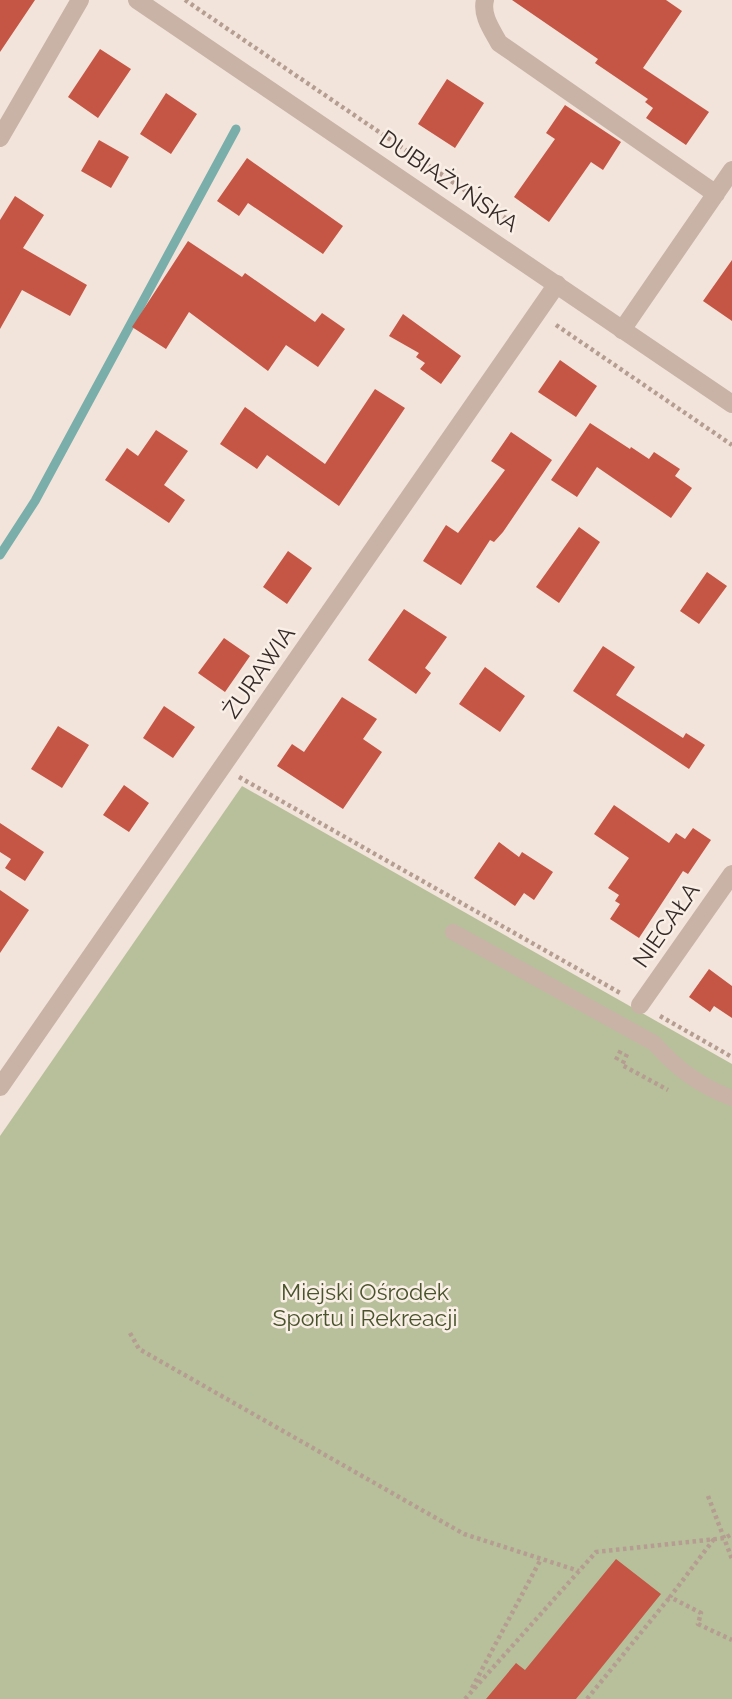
<svg xmlns="http://www.w3.org/2000/svg" width="732" height="1699" font-family="Raleway,sans-serif">
<style>
.green{fill:#b8c09b}
.lines{fill:none;stroke-linecap:round;stroke-linejoin:round}
.stream{stroke:#7aaeab;stroke-width:9}
.building{fill:#c55645}
.path{stroke:#b59d91;stroke-width:4.5;stroke-dasharray:3.5 3.5;stroke-linecap:butt}
.service{stroke:#c9b3a6;stroke-width:16}
.minor{stroke:#c9b3a6;stroke-width:18}
.tertiary{stroke:#c9b3a6;stroke-width:18}
.labels{text-anchor:middle;stroke-width:5;stroke-linejoin:round;paint-order:stroke}
.street-label{font-size:23px;fill:#362a27;stroke:#f9efe7}
.park-label{font-size:23px;fill:#49542b;stroke:#f9efe7}
</style>
<rect width="100%" height="100%" fill="#f2e4da"/>
<path class="green" d="M242 786 732 1064V1699H0V1136Z"/>
<g class="lines">
<path class="stream" d="M0 555 35 501 236 129"/>
</g>
<path class="building" d="M0 0H35L0 52Z
M512 0H666L682 11 643 68 709 112 686 145 646 118 653 108 645 102 648 99 595 63 598 59Z
M100 49 131 69 98 118 68 97Z
M447 79 484 103 455 148 418 124Z
M166 93 197 114 171 154 140 134Z
M565 105 621 142 603 170 591 162 549 222 514 197 555 139 546 133Z
M99 140 129 157 111 188 81 171Z
M247 158 343 226 323 254 248 203 239 216 217 201Z
M15 196 44 215 23 248 87 285 70 316 22 290 0 329V220Z
M188 241 242 277 245 273 315 322 322 313 345 329 318 367 286 345 268 371 189 312 166 349 132 327Z
M732 260V321L703 301Z
M403 314 461 356 441 384 420 369 425 363 416 357 419 353 389 336Z
M560 360 597 386 576 417 538 392Z
M375 389 405 408 339 506 267 455 257 469 220 444 245 407 325 464Z
M590 423 630 449 631 447 649 459 654 452 680 469 675 476 692 488 671 518 597 467 577 497 551 480Z
M156 430 188 451 164 485 185 500 169 523 105 480 127 448 138 456Z
M511 432 552 460 503 532 494 542 490 540 461 585 423 561 446 525 458 533 505 470 491 461Z
M579 527 600 542 559 603 536 587Z
M288 551 312 568 287 604 263 587Z
M707 572 727 586 699 624 680 611Z
M404 609 447 637 425 668 431 673 416 694 368 660Z
M224 638 250 656 225 692 198 673Z
M603 646 635 667 616 695 683 738 686 733 705 745 689 769 573 691Z
M485 667 525 696 500 732 459 704Z
M342 697 377 719 363 739 382 752 343 809 277 766 292 744 304 752Z
M164 706 195 727 173 758 143 738Z
M58 726 89 745 62 788 31 769Z
M124 785 149 803 129 832 103 815Z
M614 805 669 843 676 833 685 839 693 828 711 840 688 874 683 871 639 938 610 919 620 904 615 901 619 895 608 888 629 858 594 834Z
M0 823 44 852 25 881 5 868 11 859 0 852Z
M499 842 519 857 522 852 553 872 534 900 524 893 515 906 474 878Z
M0 890 29 910 0 953Z
M709 969 732 986V1018L714 1006 710 1012 689 997Z
M616 1559 661 1594 576 1699H486L516 1663 525 1670Z"/>
<g class="lines">
<path class="path" d="M185 0 507 219 508 225
M556 325 732 445
M239 777 622 994
M660 1016 732 1057
M627 1054 622 1065 668 1090
M616 1060 622 1048
M130 1333 139 1349 464 1534 579 1571
M708 1496 732 1559
M714 1539 670 1597 701 1613 698 1624 732 1640
M472 1688 541 1559
M465 1699 596 1552 725 1538 732 1534
M587 1699 670 1597"/>
<path class="service" d="M453 932 654 1043C677 1069 700 1086 732 1098"/>
<path class="minor" d="M485 0C481 15 492 30 499 43L716 194
M0 138 80 0
M622 330 732 170
M640 1005 732 874
M0 1087 557 284"/>
<path class="tertiary" d="M137 0 732 404"/>
</g>
<g class="labels">
<g class="street-label">
<text transform="translate(449 181) rotate(34)" y="8">DUBIAŻYŃSKA</text>
<text transform="translate(259 672) rotate(-55)" y="8">ŻURAWIA</text>
<text transform="translate(666 925) rotate(-55)" y="8">NIECAŁA</text>
</g>
<g class="park-label">
<text x="365" y="1300">Miejski Ośrodek<tspan x="365" dy="26">Sportu i Rekreacji</tspan></text>
</g>
</g>
</svg>
